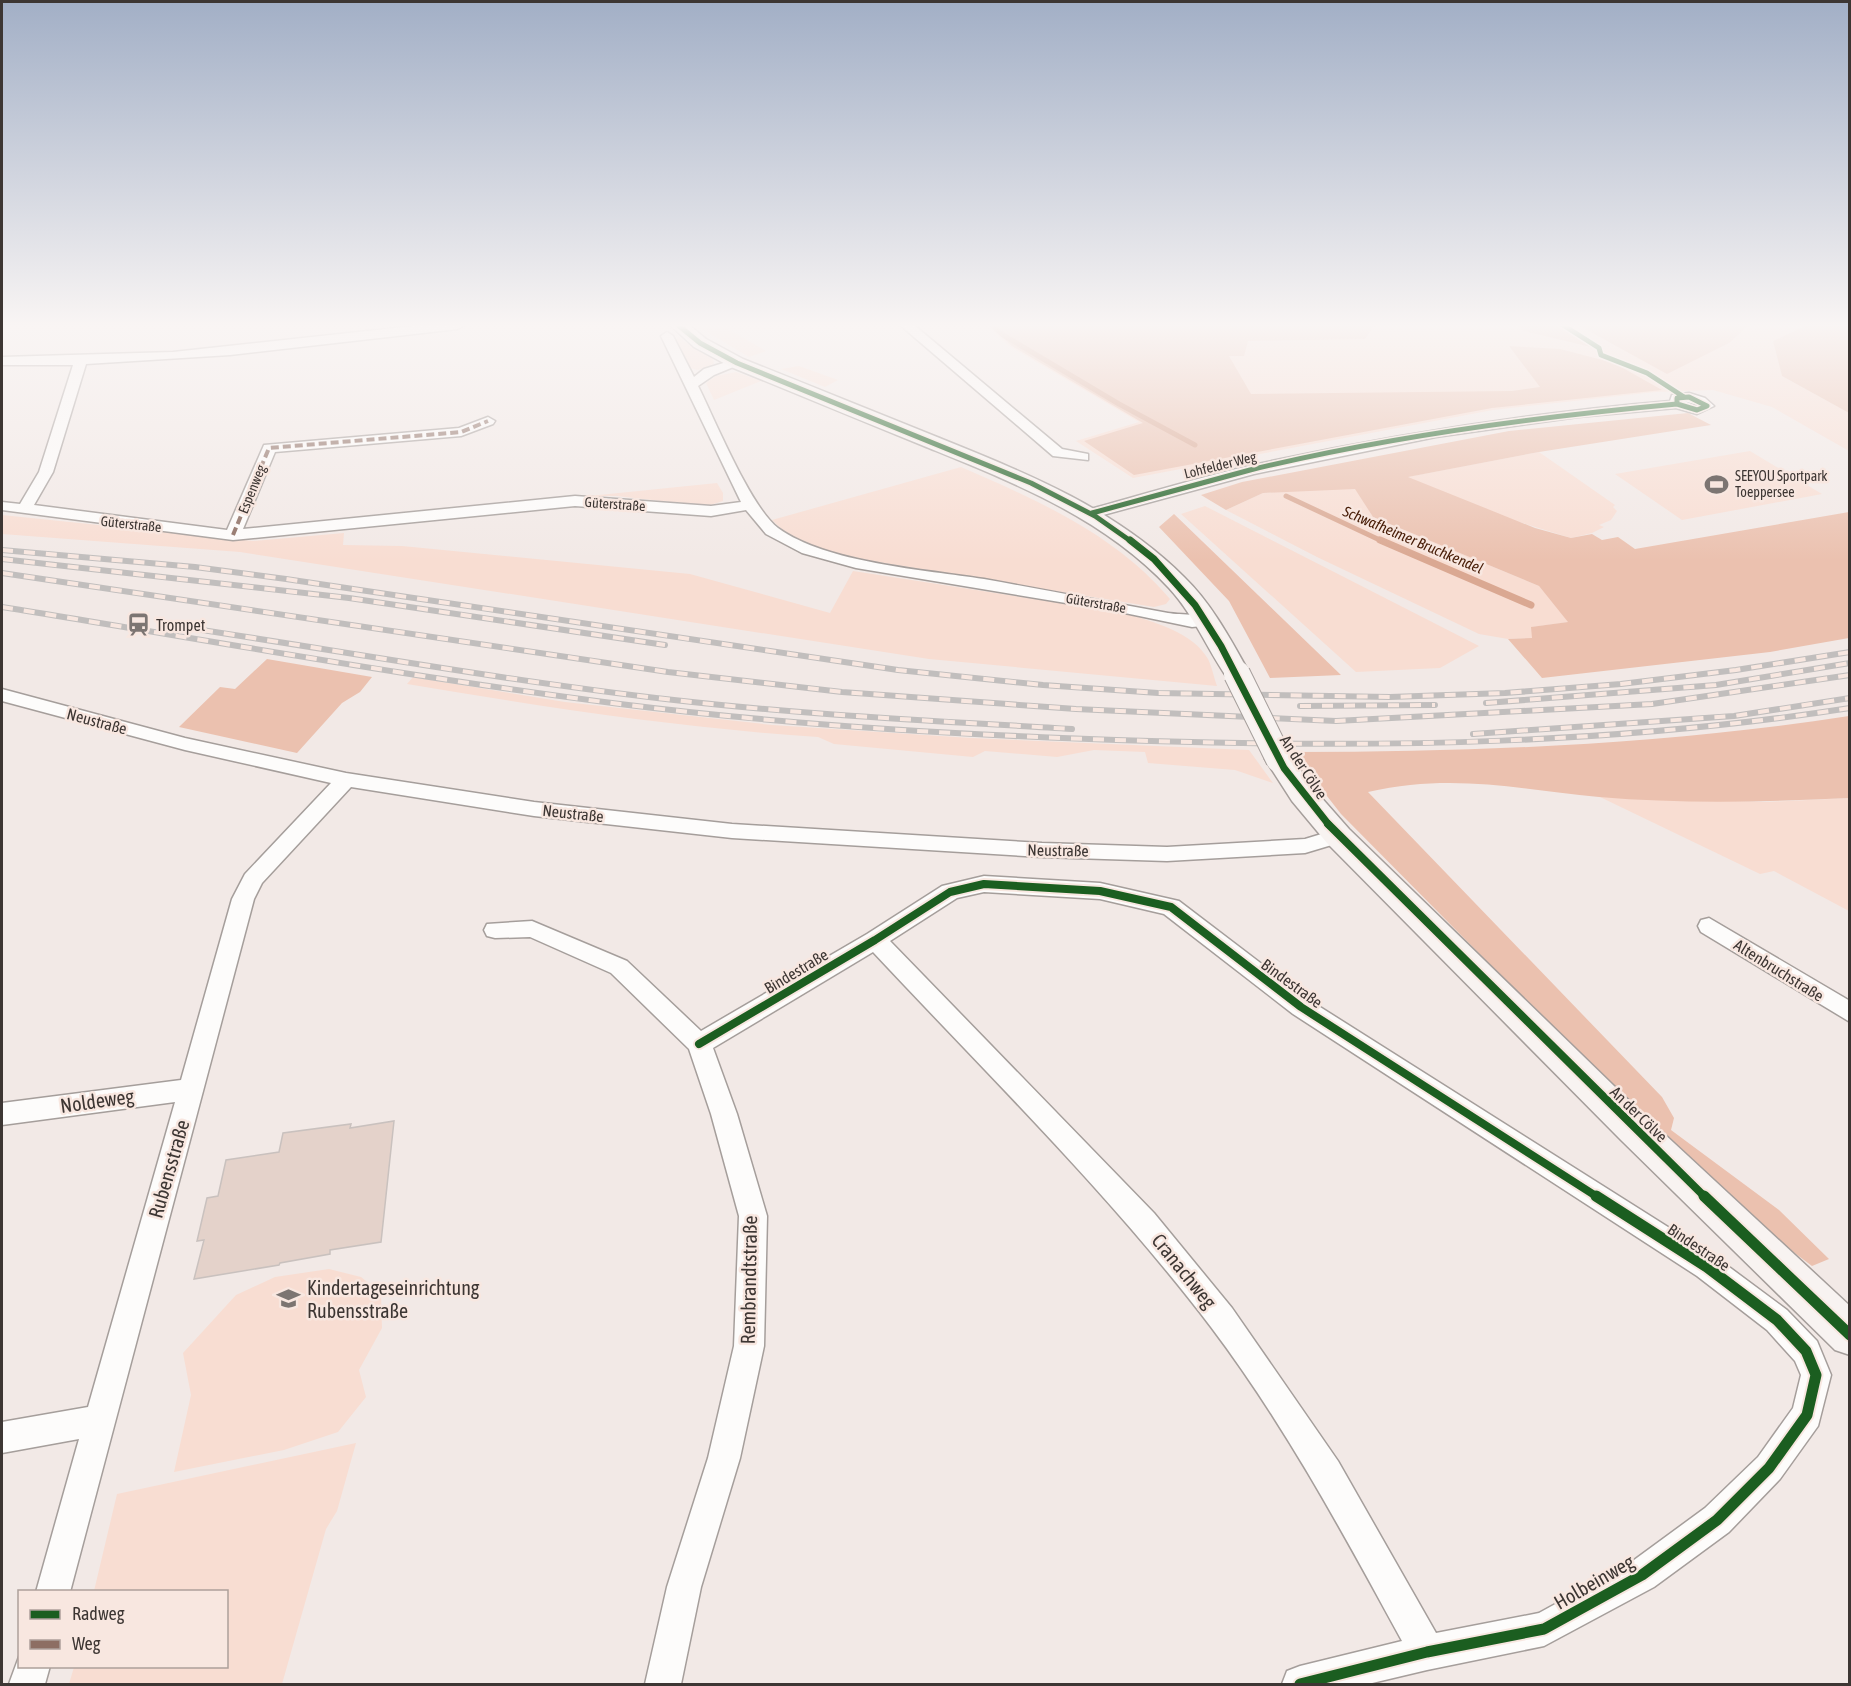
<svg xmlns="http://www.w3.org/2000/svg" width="1851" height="1686" font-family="'Asap Condensed',sans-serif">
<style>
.green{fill:#f8ddd2}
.forest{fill:#ebc1af}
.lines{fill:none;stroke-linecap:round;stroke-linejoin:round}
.stream-far1{stroke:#daa892;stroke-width:5}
.stream{stroke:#daa892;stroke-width:7}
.building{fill:#e4d2ca;stroke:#c9c1be;stroke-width:1.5}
.street-casing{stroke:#a59e9b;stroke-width:3}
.secondary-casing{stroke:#a59e9b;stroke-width:3}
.street{fill:#fdfcfb;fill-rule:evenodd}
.secondary{fill:#f8f3f1;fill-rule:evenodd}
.rail-casing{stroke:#c1bebd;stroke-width:6}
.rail{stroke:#f8e7e0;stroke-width:4;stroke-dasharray:11;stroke-linecap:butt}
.secondary-bridge-casing{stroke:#a59e9b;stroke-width:28;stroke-linecap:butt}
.secondary-bridge{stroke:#f8f3f1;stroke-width:26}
.quiet{stroke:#8d6e63;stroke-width:4;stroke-dasharray:8 4;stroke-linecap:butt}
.cycleway-far3-casing{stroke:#f8e7e0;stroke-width:8}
.cycleway-far2-casing{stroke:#f8e7e0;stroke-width:10}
.cycleway-far1-casing{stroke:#f8e7e0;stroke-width:12}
.cycleway-casing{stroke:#f8e7e0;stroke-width:15}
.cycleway-far3{stroke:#1b5e20;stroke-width:5}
.cycleway-far2{stroke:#1b5e20;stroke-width:7}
.cycleway-far1{stroke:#1b5e20;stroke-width:8}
.cycleway{stroke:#1b5e20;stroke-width:11}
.labels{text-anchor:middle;stroke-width:5;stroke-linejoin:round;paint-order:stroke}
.far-street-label{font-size:14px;fill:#3d3633;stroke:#f8e7e0}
.far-poi-label{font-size:14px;fill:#3d3633;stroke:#f8e7e0;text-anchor:start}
.far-water-label{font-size:15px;font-style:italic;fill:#471c06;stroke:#f8e7e0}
.poi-label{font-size:16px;fill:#3d3633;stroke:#f8e7e0;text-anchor:start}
.street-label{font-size:16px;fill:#3d3633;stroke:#f8e7e0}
.near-street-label{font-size:20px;fill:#3d3633;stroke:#f8e7e0}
.near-poi-label{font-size:20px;fill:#3d3633;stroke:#f8e7e0;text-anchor:start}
</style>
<rect width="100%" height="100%" fill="#f2e9e6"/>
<path class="green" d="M725 325 731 331 766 351 749 357 697 326Z
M985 325H1807L1773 341 1782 376 1849 413V451L1772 407 1713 390 1655 392 1493 410 1133 478 1076 441 1139 422 1009 346Z
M679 338 713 359 714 364 698 370 686 367 674 340Z
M799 366 838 380 825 387 781 369Z
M736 372 761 381 714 400 706 383 716 376Z
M1750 451 1822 494 1682 520 1615 474Z
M1539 452 1615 505 1613 507 1617 511 1611 520 1599 525 1604 527 1592 533 1571 538 1500 516 1407 477Z
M961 467C1037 500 1115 534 1170 599L1166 604 1154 607 872 561C837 553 797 547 772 520Z
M717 483 723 493V501L707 506 616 496H589Z
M1321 488H1355L1373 517 1539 586 1569 622 1532 627 1533 638 1508 639 1479 634 1317 557 1226 510 1263 493Z
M1205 506 1479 646 1440 668 1356 672 1181 514Z
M2 515 253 541 344 533 343 545 402 546 690 574 830 613 853 571 1125 613C1153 622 1193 632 1208 659 1212 667 1214 678 1217 686L929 659 240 552 2 534Z
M413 677 565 702 772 725 971 738 1249 750 1273 783 1235 770 1148 763 1145 752 1094 750 1057 757 985 751 973 757 834 744 818 737C680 728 543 707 407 684Z
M1600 797 1766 802 1849 798V911L1774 871 1760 874Z
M329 1269 361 1277 381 1293 382 1328 359 1370 366 1397 338 1432 284 1450 174 1472 191 1395 183 1353 236 1295 275 1277Z
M356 1443 337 1511 326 1529 282 1684H69L74 1667 226 1666V1592L94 1591 117 1494Z"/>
<path class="forest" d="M989 325H1375L1365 339 1248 341 1244 356H1229L1251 394 1512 391 1540 387 1509 346 1560 349 1614 363 1662 390 1492 408 1134 475 1084 441 1143 423 1012 346Z
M1518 325H1556L1591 347 1524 331Z
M1578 325H1749L1729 343 1667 374Z
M1807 325H1849V413L1782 376 1773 341Z
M1688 413 1711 425 1539 452 1408 477 1535 528 1571 538 1592 534 1602 540 1618 537 1635 549 1849 512V638L1770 652 1542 678 1508 639 1532 638 1531 627 1568 622 1539 586 1373 517 1355 489 1263 493 1226 510 1201 495 1242 482 1509 431Z
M1174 514 1341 675 1270 678 1229 601 1159 527Z
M267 659 372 677 360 692 342 703 297 753 179 727 220 687 235 689Z
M1849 716V798C1767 802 1682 804 1599 797 1516 789 1453 773 1368 792L1662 1097 1674 1118 1671 1130 1779 1210 1829 1259 1812 1266 1752 1221 1653 1129 1341 814 1309 773 1297 752C1482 752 1667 744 1849 716Z"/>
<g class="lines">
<path class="stream-far1" d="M992 325 1003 335 1119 404 1195 445
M1286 496 1384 542"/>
<path class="stream" d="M1380 540 1531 605"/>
</g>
<path class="building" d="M394 1121 381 1242 330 1250V1254L280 1263 279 1265 194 1279 204 1240 197 1241 207 1198 218 1196 226 1160 279 1152 283 1133 351 1124 350 1128Z"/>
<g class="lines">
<defs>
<path id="street" d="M423 325H464L458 329 230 355 86 364 53 472 34 505 227 530 264 445 459 428 488 417 495 421 493 424 461 436 275 452 243 529 575 496 711 506 741 502 661 336 667 332 673 336 694 377 704 369 733 360 737 359 743 363 714 375 698 386C715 420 751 508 778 528 826 563 926 570 984 579 1046 590 1107 602 1168 613 1179 615 1211 614 1216 621L1213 625 1192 627 1120 612 856 568 802 553 766 534 746 510 711 516 575 506 233 540 2 510V502L20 504 39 472 73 365H2V357L173 352Z
M900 325H914L1062 449 1088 454V460L1053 456Z
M1689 393 1705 398 1714 406 1697 414 1676 408 1578 417 1436 437 1254 474 1092 518 1084 513 1087 510C1142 495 1197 478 1253 465 1391 435 1530 413 1670 401L1672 395ZM1684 401 1698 405 1696 406Z
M2 689 185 738 346 773 534 802 732 824 1042 843 1167 847 1305 839 1338 829 1345 831 1348 836 1345 841 1305 853 1167 861 1042 857 732 838 534 816 351 787 262 883 254 899 70 1592H36L79 1439 2 1453V1422L88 1407 175 1102 2 1125V1103L181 1080 232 899 245 874 331 783 185 750 2 701Z
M984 876 1100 883 1179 901 1309 1000 1717 1258 1787 1310 1817 1341 1831 1375 1818 1426 1780 1479 1729 1532 1654 1587 1544 1646 1427 1670 1368 1684H1282L1287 1671 1300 1666 1402 1641C1343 1533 1285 1425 1211 1327 1109 1193 987 1074 873 952L713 1048 737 1114 767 1216 764 1346 740 1458 701 1587 681 1684H645L667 1587 708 1458 734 1346 739 1216 711 1114 689 1049 611 973 530 937 495 938 487 936 484 930 487 924 532 921 627 961 701 1031 867 934 942 886ZM984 892 1100 899 1164 914 1293 1014 1697 1276 1767 1330 1795 1361 1801 1375 1793 1408 1758 1457 1705 1508 1630 1563 1539 1613 1436 1633 1338 1461 1232 1308 1154 1213 890 941 957 898Z
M1709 918 1850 1001V1022L1701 932 1698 926 1701 920Z
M20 1654V1666H50L45 1684H9Z"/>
<path id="secondary" d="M670 325H689L706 339 743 359C808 385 872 411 937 437 1026 473 1115 508 1184 577 1212 604 1231 640 1250 674L1246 679 1237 682 1228 679C1207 649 1194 615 1169 588 1103 517 1012 482 924 446 859 420 795 393 731 367L694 347Z
M1279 750 1289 753 1312 787 1349 829 1647 1118 1850 1306V1355L1835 1350 1621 1140 1327 843 1292 801 1265 759 1269 753Z"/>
</defs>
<use href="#street" class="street-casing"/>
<use href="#secondary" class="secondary-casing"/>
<use href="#street" class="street"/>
<use href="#secondary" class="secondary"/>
<defs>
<path id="rail" d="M2 550 195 567 286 579 898 670 1043 685 1158 693 1390 697 1505 693 1621 684 1736 670 1850 652
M2 559 349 598 665 645
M2 573 668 672 842 692 1076 709 1336 721 1652 704 1850 675
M2 607C208 640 414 678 620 704 796 726 974 736 1151 741 1386 748 1618 744 1850 708
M202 630C359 654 516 682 674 700 806 715 939 721 1072 729
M1486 703 1716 685 1850 663
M1300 706 1435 705
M1473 734 1734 716 1850 698"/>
</defs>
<use href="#rail" class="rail-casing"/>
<use href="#rail" class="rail"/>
<defs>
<path id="secondary-bridge" d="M1237 674 1279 759"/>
</defs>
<use href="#secondary-bridge" class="secondary-bridge-casing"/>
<use href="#secondary-bridge" class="secondary-bridge"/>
<path class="quiet" d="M233 535 269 448 461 432 488 421"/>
<defs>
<path id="cycleway-far3" d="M678 325 700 343 737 363 1031 483 1095 516 1132 542
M1563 325 1599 348 1601 355 1647 373 1684 397
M1689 397 1707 406 1697 410 1677 404V398Z
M1092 513C1145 499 1197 484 1250 470 1390 436 1534 417 1677 404"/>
<path id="cycleway-far2" d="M1130 540 1154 559 1195 605 1221 646 1284 768 1329 825"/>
<path id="cycleway-far1" d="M1328 824 1706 1198
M699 1044 875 940 950 892 984 884 1100 891 1171 907 1301 1007 1599 1198"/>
<path id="cycleway" d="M1704 1196 1850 1335
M1300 1684 1427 1652 1544 1629 1642 1575 1717 1520 1769 1468 1807 1415 1816 1375 1806 1351 1777 1320 1707 1267 1596 1196"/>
</defs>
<use href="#cycleway-far3" class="cycleway-far3-casing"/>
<use href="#cycleway-far2" class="cycleway-far2-casing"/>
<use href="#cycleway-far1" class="cycleway-far1-casing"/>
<use href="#cycleway" class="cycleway-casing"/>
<use href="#cycleway-far3" class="cycleway-far3"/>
<use href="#cycleway-far2" class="cycleway-far2"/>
<use href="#cycleway-far1" class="cycleway-far1"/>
<use href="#cycleway" class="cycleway"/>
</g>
<linearGradient id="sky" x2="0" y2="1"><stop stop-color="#a2afc6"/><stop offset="0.58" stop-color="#f9f5f4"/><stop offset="1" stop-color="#f9f5f4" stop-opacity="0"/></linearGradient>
<rect width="1851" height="561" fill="url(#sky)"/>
<defs>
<symbol id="stadium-bare" viewBox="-9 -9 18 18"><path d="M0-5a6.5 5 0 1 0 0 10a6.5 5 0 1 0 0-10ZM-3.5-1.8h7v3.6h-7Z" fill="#7c7572" stroke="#f8e7e0" stroke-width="2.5" paint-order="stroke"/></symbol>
<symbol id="station-bare" viewBox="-9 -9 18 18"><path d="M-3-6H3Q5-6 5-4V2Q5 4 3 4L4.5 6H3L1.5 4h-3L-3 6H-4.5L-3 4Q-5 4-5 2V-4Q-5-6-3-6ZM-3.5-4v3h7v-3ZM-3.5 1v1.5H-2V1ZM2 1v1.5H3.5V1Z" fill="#7c7572" stroke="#f8e7e0" stroke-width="2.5" paint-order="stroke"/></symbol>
<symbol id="school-bare" viewBox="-9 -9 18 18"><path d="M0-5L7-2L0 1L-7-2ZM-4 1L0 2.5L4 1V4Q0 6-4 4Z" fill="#7c7572" stroke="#f8e7e0" stroke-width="2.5" paint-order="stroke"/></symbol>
</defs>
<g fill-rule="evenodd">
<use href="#stadium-bare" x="1700" y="468" width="33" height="33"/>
<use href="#station-bare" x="122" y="608" width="33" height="33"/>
<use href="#school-bare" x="272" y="1282" width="33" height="33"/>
</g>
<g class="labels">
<g class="far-street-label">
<text transform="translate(1220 465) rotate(-14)" y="5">Lohfelder Weg</text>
<text transform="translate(252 489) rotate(-68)" y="5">Espenweg</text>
<text transform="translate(615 504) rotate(4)" y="5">Güterstraße</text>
<text transform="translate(131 524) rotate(6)" y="5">Güterstraße</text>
<text transform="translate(1096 603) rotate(10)" y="5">Güterstraße</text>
</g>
<g class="far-poi-label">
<text x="1735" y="481">SEEYOU Sportpark<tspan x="1735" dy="16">Toeppersee</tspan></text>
</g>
<g class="far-water-label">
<text transform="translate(1413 540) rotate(23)" y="5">Schwafheimer Bruchkendel</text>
</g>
<g class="poi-label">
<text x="156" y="631">Trompet</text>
</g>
<g class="street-label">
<text transform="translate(97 721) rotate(15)" y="6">Neustraße</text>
<text transform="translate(1304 767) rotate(57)" y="6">An der Cölve</text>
<text transform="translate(573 813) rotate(6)" y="6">Neustraße</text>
<text transform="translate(1058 850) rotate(1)" y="6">Neustraße</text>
<text transform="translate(1779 970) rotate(32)" y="6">Altenbruchstraße</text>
<text transform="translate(796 971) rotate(-31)" y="6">Bindestraße</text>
<text transform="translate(1292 983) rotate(36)" y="6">Bindestraße</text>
<text transform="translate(1639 1114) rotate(44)" y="6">An der Cölve</text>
<text transform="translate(1699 1247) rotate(34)" y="6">Bindestraße</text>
</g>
<g class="near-street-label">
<text transform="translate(97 1101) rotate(-8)" y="7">Noldeweg</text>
<text transform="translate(169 1169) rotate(-74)" y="7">Rubensstraße</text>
<text transform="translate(1184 1271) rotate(51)" y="7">Cranachweg</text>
<text transform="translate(749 1280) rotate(-89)" y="7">Rembrandtstraße</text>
<text transform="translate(1594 1582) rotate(-30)" y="7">Holbeinweg</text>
</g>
<g class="near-poi-label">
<text x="307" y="1295">Kindertageseinrichtung<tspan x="307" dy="23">Rubensstraße</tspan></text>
</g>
</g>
<rect width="1851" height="1686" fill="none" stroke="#3d3633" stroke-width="6"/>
<rect x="18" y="1590" width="210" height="78" fill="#f8e7e0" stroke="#ada09b" stroke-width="1.5"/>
<rect x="30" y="1610" width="30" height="9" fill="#1b5e20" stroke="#ada09b" stroke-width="1.5"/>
<text x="72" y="1620" font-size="18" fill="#3d3633">Radweg</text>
<rect x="30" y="1640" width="30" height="9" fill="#8d6e63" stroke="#ada09b" stroke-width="1.5"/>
<text x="72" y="1650" font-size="18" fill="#3d3633">Weg</text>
</svg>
